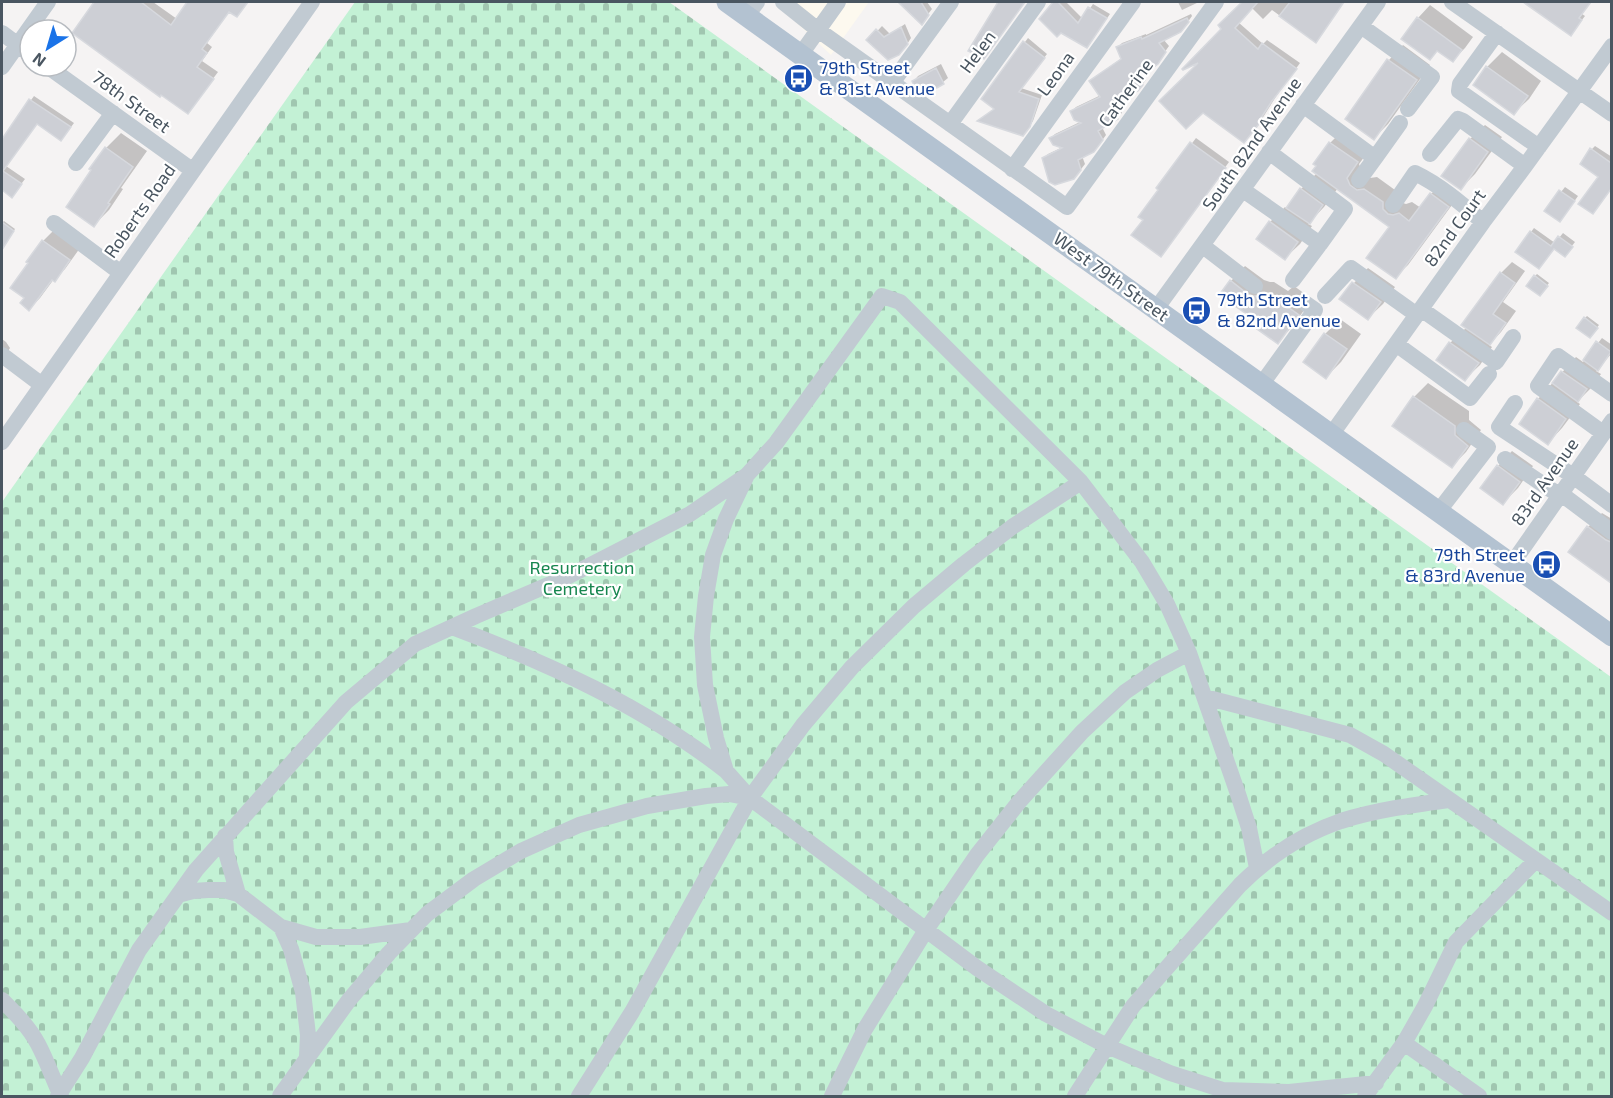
<svg xmlns="http://www.w3.org/2000/svg" width="1613" height="1098" font-family="'Exo 2',sans-serif">
<style>
.commercial{fill:#fdf9ef}
.cemetery{fill:url(#cemetery-stones)}
.shadow{fill:#0003}
.building{fill:#cdcfd5;stroke:#d7d9de;stroke-width:1.5}
.lines{fill:none;stroke-linecap:round;stroke-linejoin:round}
.minor{stroke:#c1cad2;stroke-width:16}
.major{stroke:#b3c2d1;stroke-width:21}
.labels{text-anchor:middle;stroke-width:4.5;stroke-linejoin:round;paint-order:stroke}
.street-label{font-size:18px;fill:#4a5661;stroke:#fff}
.transit-label{font-size:18px;fill:#164399;stroke:#fff;text-anchor:start}
.park-label{font-size:18px;fill:#17864f;stroke:#fff}
</style>
<defs>
<pattern id="cemetery-stones" width="16" height="16" patternUnits="userSpaceOnUse" patternTransform="scale(1.5)"><rect width="16" height="16" fill="#c3f1d5"/><path d="M2 7V4a2 2 0 0 1 4 0v3zM10 15v-3a2 2 0 0 1 4 0v3z" fill="#a0c6b0"/></pattern>
</defs>
<rect width="100%" height="100%" fill="#f5f3f3"/>
<path class="commercial" d="M774 2H869L831 55Z"/>
<path class="cemetery" d="M355 2H669L1611 677V1096H2V502Z"/>
<path class="shadow" d="M98 2H153L177 19 189 2H248L237 15 230 10 207 43 212 47 202 61 218 72 188 112 92 7Z
M900 2H927L932 9 922 22Z
M1055 2H1066L1083 19 1093 4 1110 14 1091 42 1041 19Z
M1178 2H1199L1182 10Z
M1244 2H1342L1343 3 1315 41 1272 10 1263 19 1251 7 1238 22 1263 44 1267 40 1300 63 1277 95 1260 122 1204 59 1223 29 1220 26Z
M1526 2H1565L1568 4 1570 2H1591L1582 14 1585 16 1571 34Z
M1430 5 1473 37 1465 48 1453 60 1438 50 1430 58 1403 39 1418 18Z
M1191 14 1192 16 1185 26 1163 39 1169 46 1157 63 1143 73 1146 80 1142 85 1115 101 1122 113 1102 127 1106 135 1098 146 1082 156 1085 164 1078 173 1044 158 1048 154 1063 147 1051 138 1055 134 1082 121 1071 112 1076 107 1101 95 1095 77 1122 58 1118 47 1122 43 1146 34V35Z
M905 24 911 38 904 49 869 40 882 26 890 34Z
M1028 38 1047 54 1021 88 1042 95 1033 121 1027 130 983 98Z
M1403 45 1430 65 1388 124 1374 138 1347 119 1389 60Z
M1502 52 1541 81 1529 99 1514 113 1475 84 1487 67Z
M941 64 948 78 943 82 926 92 914 81 918 76Z
M34 96 74 123 65 135 37 122 6 166 25 179 12 196 2 188V140Z
M1485 125 1502 137 1475 174 1461 188 1470 139Z
M1343 130 1370 149 1359 164 1362 172 1370 178 1377 177 1395 190 1400 202 1406 204 1412 202 1421 208 1431 194 1443 182 1460 194 1408 265 1395 277 1391 227 1338 188 1324 207 1308 224 1312 226 1300 244 1285 258 1270 222 1285 207 1287 209 1301 189 1317 173 1318 166 1315 164 1330 143Z
M121 133 147 151 121 188 123 189 109 210 94 225 93 170 91 168 106 148Z
M1196 138 1229 162 1161 255 1160 190 1158 188Z
M1595 146 1612 157V188L1596 209 1600 177 1592 149Z
M1565 187 1578 196 1564 216 1546 211Z
M4 221 15 229 5 243 2 241V223Z
M1534 228 1555 243 1563 233 1575 242 1568 251 1554 247 1542 263 1531 232Z
M54 230 80 248 65 269 54 279 40 298 29 309 26 298 30 263 28 261 43 241Z
M1512 262 1525 271 1503 302 1516 311 1501 332 1489 345 1492 347 1480 365 1465 379 1438 360 1450 343 1467 327 1501 273Z
M1245 266 1264 280 1270 282H1274L1288 291 1294 286 1312 299 1292 327 1277 342 1231 281Z
M1368 268 1395 287 1383 304 1368 318 1341 299 1354 283Z
M1537 274 1549 283 1540 294 1535 276Z
M1587 316 1599 325 1590 336 1585 318Z
M1340 319 1361 334 1341 362 1326 377 1305 362 1325 334Z
M1602 338 1612 345V353L1596 371 1601 374 1593 386 1577 402 1580 404 1562 428 1548 443 1538 399 1576 357 1583 362Z
M2 339 6 342 10 348 2 361Z
M1428 383 1469 411V420L1481 430 1466 452 1452 466 1414 397Z
M1512 451 1533 466 1518 488 1503 503 1498 466Z
M1602 513 1612 519V581L1570 552 1588 527Z"/>
<path class="building" d="M94 2H141L171 25 187 2H248L237 17 229 12 202 49 207 53 197 67 214 79 188 114 161 95 160 97 72 33Z
M898 2H921L929 15 922 25Z
M998 2H1025L984 59 968 51Z
M1053 2H1058L1078 23 1088 7 1107 18 1087 48 1061 33 1057 37 1039 19Z
M1242 2H1258L1235 28 1258 49 1262 43 1297 69 1272 101 1261 118 1263 119 1244 143 1203 113 1186 129 1159 101 1198 63 1183 70 1182 69 1221 29 1218 25Z
M1290 2H1344L1316 43 1279 16Z
M1523 2H1591L1579 18 1582 20 1571 36Z
M1417 17 1462 50 1453 62 1437 51 1430 60 1401 39Z
M1187 18 1189 22 1181 32 1159 43 1166 52 1158 64 1139 78 1143 85 1138 91 1110 104 1118 119 1098 131 1103 140 1094 152 1078 160 1081 170 1074 179 1055 185 1049 182 1042 158 1062 148 1053 145 1049 138 1081 123 1074 120 1070 111 1100 97 1089 81 1121 59 1116 47 1141 37 1142 39Z
M901 27 908 44 899 55 888 60 866 40 876 29 884 37Z
M1023 41 1045 58 1019 92 1039 99 1030 127 1023 136 977 121 994 109 981 99Z
M1387 59 1417 80 1374 140 1345 119Z
M1486 66 1528 96 1514 115 1473 85Z
M936 68 944 84 926 94 914 86 912 81Z
M29 99 71 127 61 141 37 124 3 171 22 184 12 198 2 190V139Z
M1469 138 1488 152 1461 190 1441 176Z
M1190 142 1226 168 1161 257 1131 235 1143 220 1138 217 1158 190 1156 188Z
M1329 142 1358 162 1347 178 1350 185 1357 190 1364 189 1383 202V209L1388 214 1393 215 1399 213 1409 221 1430 193 1449 207 1396 279 1366 258 1389 227 1312 171 1316 166 1313 164Z
M105 147 133 167 108 203 110 204 94 227 66 207 91 170 89 169Z
M1590 148 1611 163V189L1593 214 1578 204 1598 177 1580 164Z
M1300 188 1323 205 1310 224 1286 208Z
M1559 190 1575 201 1560 222 1544 211Z
M1269 221 1298 242 1285 260 1256 239Z
M2 222 14 231 2 250Z
M1530 231 1551 246 1558 236 1573 247 1565 257 1554 249 1539 269 1515 252Z
M42 240 70 260 55 282 52 280 29 311 20 303 24 298 10 288 28 263 26 262Z
M1500 272 1515 283 1493 314 1506 323 1490 345 1461 325Z
M1534 275 1548 286 1540 296 1526 286Z
M1230 280 1249 295 1254 296H1259L1274 306 1278 300 1299 315 1278 344 1257 329 1261 324 1219 295Z
M1352 282 1381 302 1368 320 1339 299Z
M1584 317 1598 328 1590 338 1576 328Z
M1324 333 1347 349 1326 379 1303 362Z
M1596 341 1611 352 1598 371 1583 360Z
M1449 342 1479 363 1465 381 1436 360Z
M1561 371 1587 389 1578 402 1552 383Z
M1413 396 1455 426V435L1468 446 1452 468 1392 426Z
M1537 398 1566 419 1548 445 1519 424Z
M1497 465 1520 482 1503 505 1480 488Z
M1587 526 1606 540 1611 542V583L1568 552Z"/>
<g class="lines">
<path class="minor" d="M783 2 818 30 1067 207 1216 2
M1452 2 1612 114
M747 15 757 2
M1361 26 1432 77 1408 109
M2 33 30 54
M1497 33 1460 84 1459 91 1539 147
M801 54 838 2
M47 66 192 170
M2 67 48 2
M892 83 951 2
M1303 105 1375 158 1359 180
M950 124 1038 2
M1269 152 1345 209 1320 244
M1430 154 1458 119 1463 121 1525 166
M1375 158 1400 123
M76 163 113 113
M1012 169 1133 2
M1243 190 1320 244 1293 280
M1393 205 1415 173C1440 185 1462 204 1483 222
M54 223 121 273
M1203 246 1255 286
M1325 296 1351 268 1417 315
M1156 309 1378 2
M1421 309 1496 362 1513 337
M1396 344 1470 398 1489 374
M2 355 42 385
M1261 385 1315 310 1305 303
M1515 403 1499 427 1573 476 1612 505
M1603 433 1538 386 1558 356 1612 394
M1331 435 1483 222 1525 166 1612 46
M2 442 312 2
M1505 459 1559 495
M746 477 726 519 713 555 706 596 702 637 705 685 716 738 726 771 750 798
M1560 493 1612 532
M1438 512 1488 447 1464 430
M1511 565 1612 421
M452 627C548 663 645 707 726 771
M1205 697 1350 735 1384 754 1612 913
M225 836 226 852 238 894
M178 895 193 891 208 890H224L238 894 281 927 291 949 303 992 308 1035 307 1056
M281 927 316 937H360L411 930
M2 1000C15 1013 29 1027 38 1044 47 1061 53 1079 61 1096
M1404 1043 1479 1096
M58 1096 82 1058 139 950 196 870 346 702 415 644 476 616 569 576 690 514 747 475 776 443 882 296 900 302 1081 482
M280 1096 349 1000 389 953 427 914 474 879 521 851 579 825 647 806 706 796 729 794 750 798 977 968 1046 1014 1107 1046 1170 1073 1223 1090 1289 1092 1376 1083
M579 1096 632 1012 750 798 803 725 852 667 914 606 964 564 1012 527 1081 482 1142 562 1167 604 1189 653 1238 794 1249 828 1257 868
M832 1096 865 1029 926 930 977 855 1019 802 1082 732 1125 692 1157 670 1189 653
M1075 1096 1133 1006 1240 885C1268 857 1303 834 1341 821 1376 810 1413 805 1449 800
M1365 1096 1404 1043 1425 1006 1456 942 1536 860"/>
<path class="major" d="M727 2 1612 636"/>
</g>
<defs>
<symbol id="bus-disc" viewBox="-11 -11 22 22"><circle r="9.5" fill="#1a4fb4" stroke="#fff"/><path d="M-5-6H5V4H4V6H2V4H-2V6H-4V4H-5ZM-3.5-4V0h7V-4ZM-3.5 1.2v1.5H-2V1.2ZM2 1.2v1.5H3.5V1.2Z" fill="#fff"/></symbol>
</defs>
<g fill-rule="evenodd">
<use href="#bus-disc" x="782" y="62" width="33" height="33"/>
<use href="#bus-disc" x="1180" y="294" width="33" height="33"/>
<use href="#bus-disc" x="1530" y="548" width="33" height="33"/>
</g>
<g class="labels">
<g class="street-label">
<text transform="translate(978 52) rotate(-54)" y="6">Helen</text>
<text transform="translate(1056 74) rotate(-54)" y="6">Leona</text>
<text transform="translate(1126 93) rotate(-54)" y="6">Catherine</text>
<text transform="translate(131 102) rotate(36)" y="6">78th Street</text>
<text transform="translate(1252 144) rotate(-55)" y="6">South 82nd Avenue</text>
<text transform="translate(140 211) rotate(-55)" y="6">Roberts Road</text>
<text transform="translate(1455 228) rotate(-54)" y="6">82nd Court</text>
<text transform="translate(1111 277) rotate(36)" y="6">West 79th Street</text>
<text transform="translate(1545 482) rotate(-55)" y="6">83rd Avenue</text>
</g>
<g class="transit-label">
<text x="819" y="74">79th Street<tspan x="819" dy="21">&amp; 81st Avenue</tspan></text>
<text x="1217" y="306">79th Street<tspan x="1217" dy="21">&amp; 82nd Avenue</tspan></text>
<text x="1525" y="561" text-anchor="end">79th Street<tspan x="1525" dy="21">&amp; 83rd Avenue</tspan></text>
</g>
<g class="park-label">
<text x="582" y="574">Resurrection<tspan x="582" dy="21">Cemetery</tspan></text>
</g>
</g>
<rect width="1613" height="1098" fill="none" stroke="#4a5661" stroke-width="6"/>
<g transform="translate(48 48) rotate(217)"><circle r="28" fill="#ffffff" stroke="#b7bbc0" stroke-width="1.5"/>
<path d="M0-4.5L10 22L0 15L-10 22Z" fill="#1a73e8"/>
<text y="-9" font-size="16" font-weight="bold" text-anchor="middle" fill="#4a5661">N</text>
</g>
</svg>
